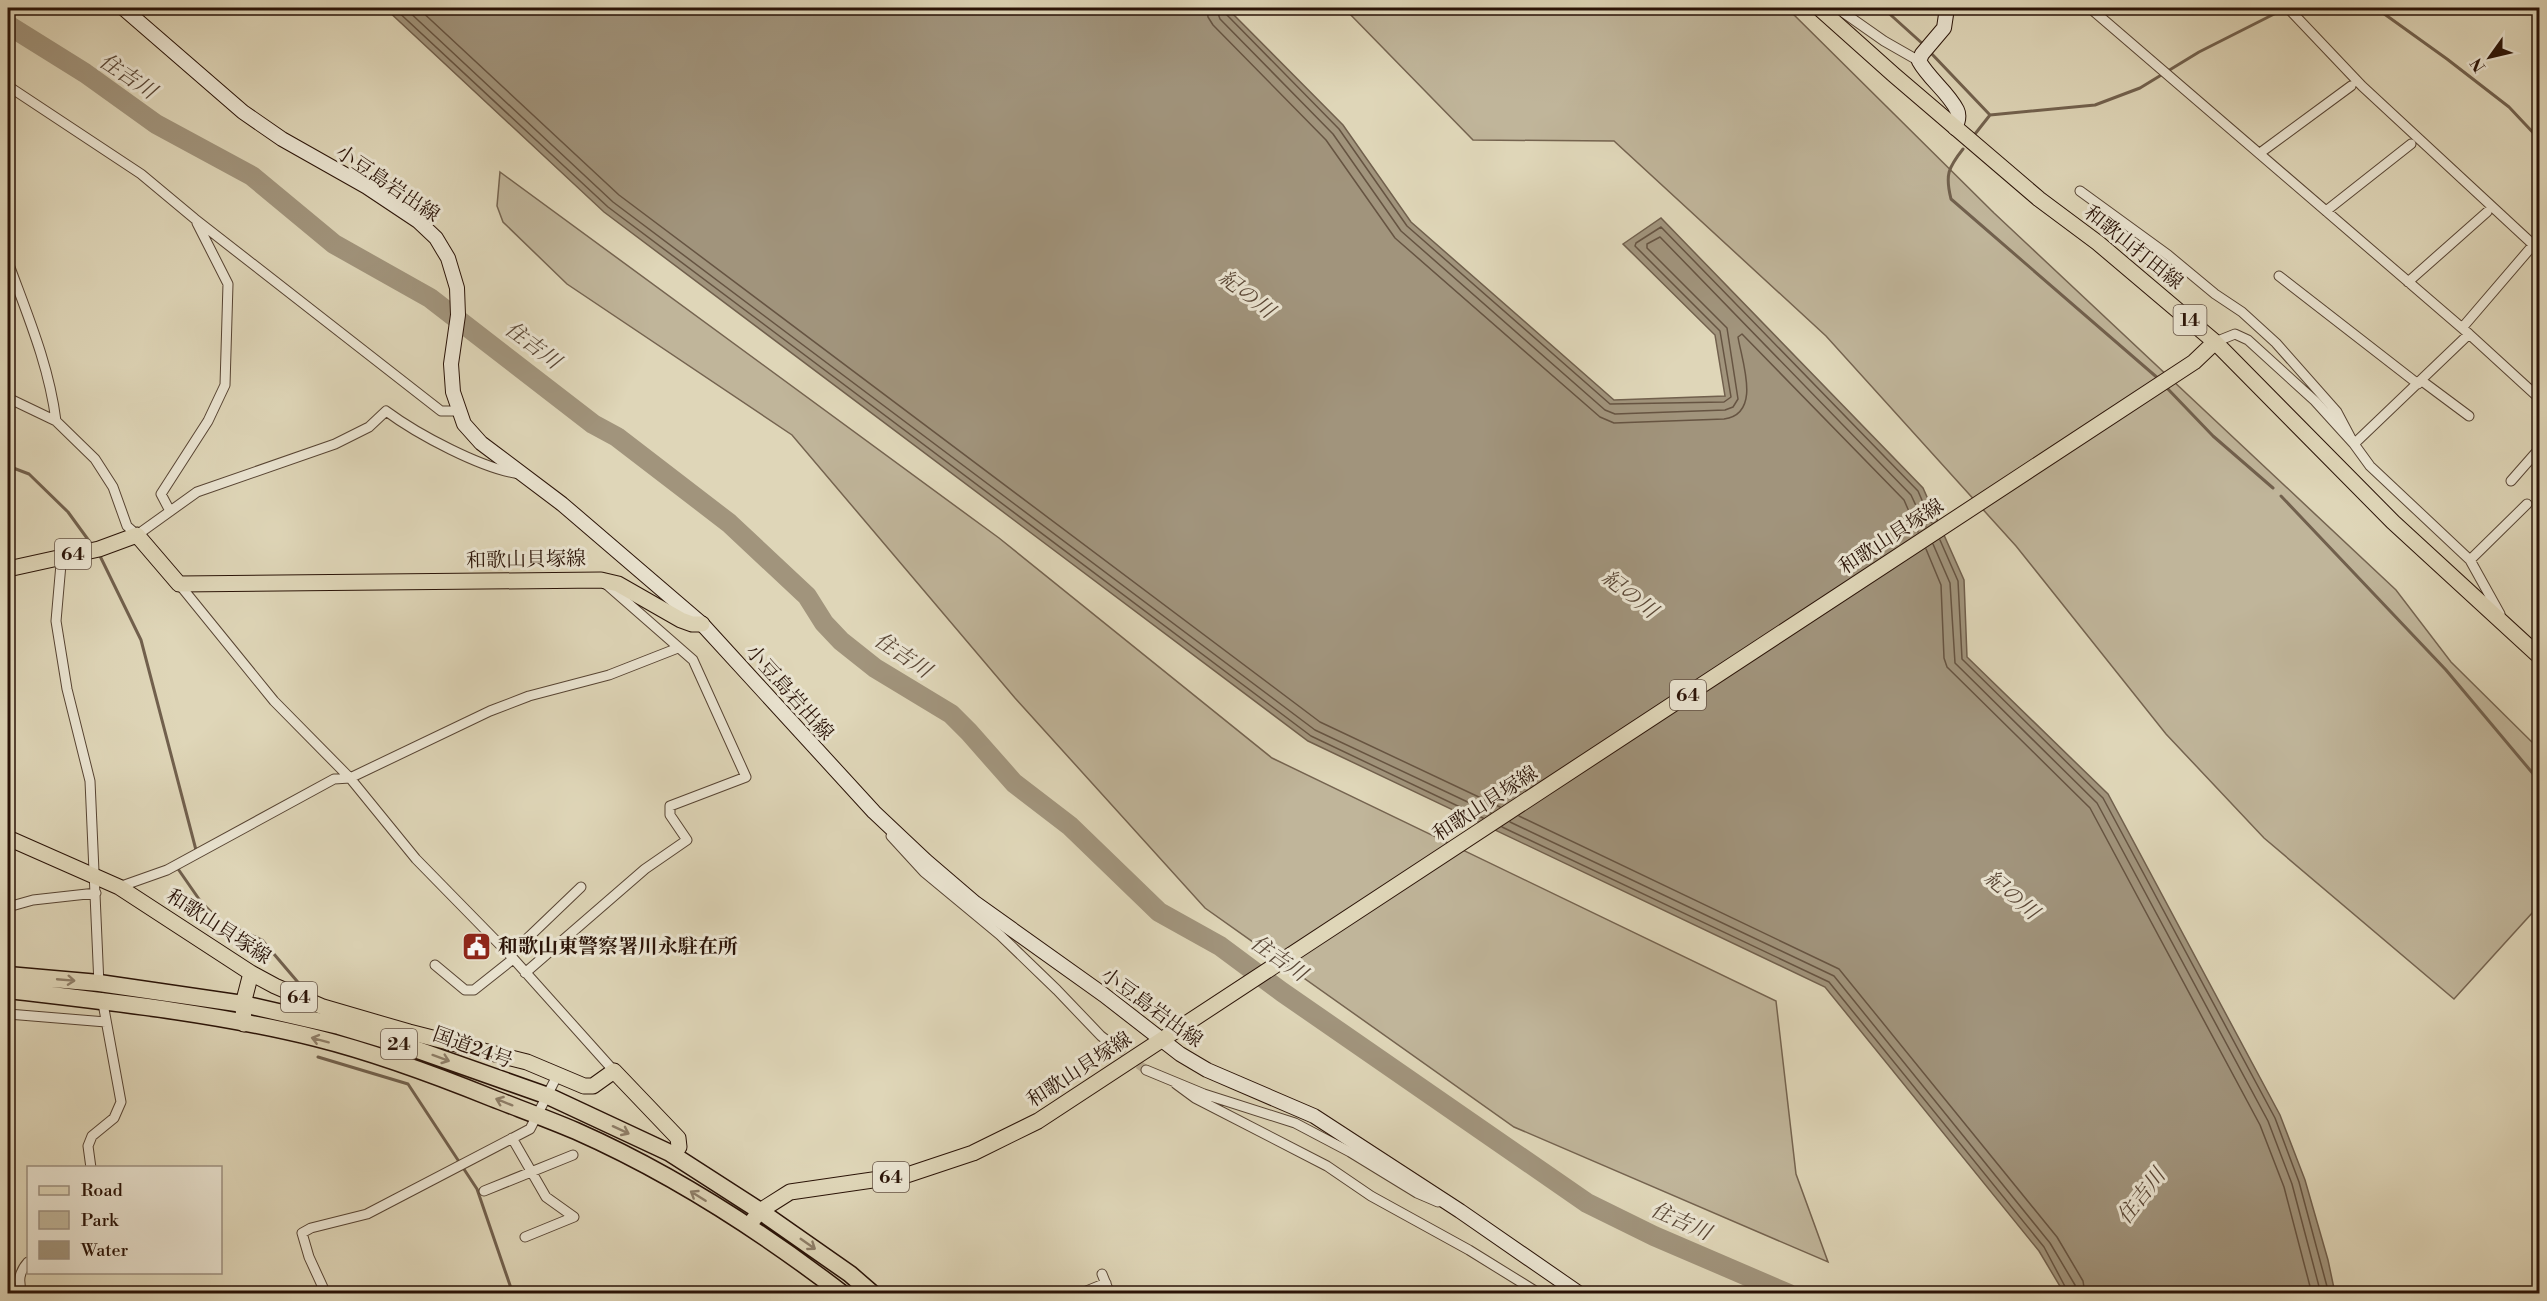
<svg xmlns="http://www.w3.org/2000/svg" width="2547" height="1301" font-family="'Libre Bodoni','Noto Serif JP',serif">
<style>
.green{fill:#c0b59a;stroke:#756450;stroke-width:1.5}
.water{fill:#a1947c;stroke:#71604d;stroke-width:1.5}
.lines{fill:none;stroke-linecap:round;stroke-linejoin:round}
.shore{stroke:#665442;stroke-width:1.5}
.stream{stroke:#71604d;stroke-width:3}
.river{stroke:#a1947c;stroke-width:20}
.street-tunnel{stroke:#bbaf95;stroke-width:9;stroke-dasharray:9 4.5;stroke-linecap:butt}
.street-casing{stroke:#574433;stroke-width:11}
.secondary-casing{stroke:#2a1307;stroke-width:16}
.primary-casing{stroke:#2a1307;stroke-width:17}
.highway-casing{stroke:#2a1307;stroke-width:19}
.street{stroke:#eae4d1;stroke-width:9}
.secondary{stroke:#eae4d1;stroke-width:14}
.primary{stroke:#dfd6b8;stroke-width:15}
.highway{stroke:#dfd6b8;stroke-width:16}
.oneway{stroke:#8e7e68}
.labels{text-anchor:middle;stroke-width:6;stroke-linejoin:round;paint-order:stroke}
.shield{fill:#eae4d1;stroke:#645244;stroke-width:1.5}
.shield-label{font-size:18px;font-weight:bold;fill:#2a1307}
.street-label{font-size:20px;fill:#2a1307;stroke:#eae4d1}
.poi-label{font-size:20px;font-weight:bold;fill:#2a1307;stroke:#eae4d1;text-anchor:start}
.water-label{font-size:21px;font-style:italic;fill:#5a4736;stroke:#eae4d1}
</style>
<rect width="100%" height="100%" fill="#dfd6b8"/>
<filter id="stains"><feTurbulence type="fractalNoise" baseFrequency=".00333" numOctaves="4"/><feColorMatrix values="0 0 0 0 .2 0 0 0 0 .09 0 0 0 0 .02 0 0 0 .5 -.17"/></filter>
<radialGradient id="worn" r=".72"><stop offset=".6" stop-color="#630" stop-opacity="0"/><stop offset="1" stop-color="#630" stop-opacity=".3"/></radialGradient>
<path class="green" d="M1344 8H1787L1994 213 2396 590 2451 662 2539 749V909L2534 911 2454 999 2264 838 2166 734 2016 546 1826 336 1614 141 1473 140Z
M500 172 999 538 1272 758 1776 1001 1796 1174 1828 1262 1514 1127 1205 908 1015 698 792 435 567 284 503 222 497 206Z"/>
<path class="water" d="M385 8H1227L1343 125 1411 222 1614 400 1725 396 1715 335 1623 244 1661 218 1923 488 1964 580 1967 657 2108 794 2280 1115 2305 1180 2328 1260 2335 1293H2064L2039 1251 1825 987 1308 741 604 212Z"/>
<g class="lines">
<path class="shore" d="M394 8 608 207 1311 736 1483 818
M405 8 613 202 1315 730 1491 813
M418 8 619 195 1320 722 1500 807
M1207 8 1208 17 1213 25 1326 140 1395 238 1600 417 1614 423 1724 419C1762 414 1742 362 1738 337L1742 334 1904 500 1918 532
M1216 8 1220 19 1333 134 1401 231 1605 410 1615 414 1725 410 1733 407 1738 399 1727 328 1647 248V244L1660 237 1911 495 1926 527
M1224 8 1226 14 1339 129 1407 226 1610 404 1724 402 1731 397 1720 331 1635 246 1636 243 1661 227 1918 491 1932 523
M1940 540 1958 581 1962 659 2103 798 2275 1118 2299 1182 2329 1294
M1933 544 1950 583 1955 663 2097 803 2268 1121 2292 1184 2321 1294
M1926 549 1941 585 1944 658 1947 667 2090 808 2260 1125 2284 1187 2312 1294
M1519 816 1839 969 2057 1237 2083 1281 2085 1294
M1510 822 1834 976 2050 1243 2075 1285 2076 1294
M1502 827 1829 982 2044 1247 2069 1294"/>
<path class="stream" d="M1883 8 1924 45
M2376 8 2447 59 2509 107 2540 140
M1930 52 1990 115
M1975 134 1990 115 2095 105 2140 88 2199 52 2286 8
M1963 149C1948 168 1945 175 1951 199L2160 380
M2166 387 2213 436 2273 488
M8 466 29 474 68 512 92 545
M2281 496 2446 670 2540 782
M100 556 141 640 196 850 194 852
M176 866 201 902 220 921 262 940 302 987
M318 1057 408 1084 477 1189 513 1294"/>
<path class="river" d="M8 25 85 73 156 124 252 176 334 244 430 298 593 424 617 437 729 523 807 596 824 623 841 641 875 668 951 714 969 732 1014 783 1070 826 1159 912 1220 946 1282 992 1587 1203 1654 1236 1789 1294"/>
<path class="street-tunnel" d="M1117 1048 1146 1070"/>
<defs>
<path id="street" d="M1837 8 1884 41 1919 61
M2090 8 2469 334 2540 399
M2288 8 2362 86 2540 251
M8 86 141 174 195 219 441 411H458
M2260 153 2351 86
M2080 191 2168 255 2215 294 2242 312 2276 343 2337 412 2354 444 2370 466 2470 560 2500 614
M2326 211 2411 144
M8 262C27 314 49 365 56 421
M2279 276 2418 384
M2408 282 2487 212
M2462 328 2540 237
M2215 342 2235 334 2248 340 2315 401 2354 444 2469 334
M2422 381 2469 416
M8 398 56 421 95 459 113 487 127 526 137 535 197 492 335 444 369 427 386 411C417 434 482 469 520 474
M2511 481 2540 448
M170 511 161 494 208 421 225 385 228 284 197 223
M59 557 61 564 56 621 67 689 90 781 99 985
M2470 560 2527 504
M179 584 274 701 350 778 416 859 510 955 614 1071
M891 836 924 872 1000 935 1057 990 1101 1036 1117 1048
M119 887 167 870 334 779 350 778 490 711 529 696 609 675 678 648
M8 907 33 900 96 893
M510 955 581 887
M435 965 465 990H474L513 959
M525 973 645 869 687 840 670 815V806L746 777 693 660 605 583
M8 1014 106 1022
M1146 1070 1204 1094 1295 1123 1350 1152 1417 1193 1438 1202
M1176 1084 1195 1098 1327 1166 1371 1196 1469 1250 1540 1294
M512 1138 546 1197 574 1217 525 1237
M91 1168 88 1146 92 1136 114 1118 121 1102 102 998
M484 1191 573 1155
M1102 1274 1110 1294
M22 1294C18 1280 19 1272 28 1262
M326 1294 309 1257 302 1233 311 1228 367 1214 530 1129 557 1076
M1079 1294 1106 1283"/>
<path id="secondary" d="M123 8 243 112 282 139 367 187 418 221 436 238 448 258 457 288 458 315 451 364 453 392 464 424 481 443 562 504 702 624 874 812 926 861 975 903 1104 995 1180 1054 1207 1070 1314 1116 1460 1211 1580 1294
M1947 8 1944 28 1922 54 1919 61C1929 79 1948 92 1957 110 1960 116 1958 122 1955 128"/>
<path id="primary" d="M1819 8 1894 75 2039 199 2098 243 2215 342 2393 522 2540 657
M8 569 99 549 137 535 179 584 601 580 618 584 681 620 692 624H702
M8 838 119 887 251 973 275 986 323 1007 409 1032 527 1062 584 1086H593L614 1071 678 1138 679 1147 673 1155
M244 1024 243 1004 251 973
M753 1220 760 1211 790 1192 907 1175 973 1153 1038 1121 2194 362 2215 342"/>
<path id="highway" d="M8 975 99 983 243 1004 339 1026 412 1048 548 1096 670 1153 760 1211 850 1274 873 1294
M8 990C110 1002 215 1013 316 1038 376 1053 435 1075 492 1098 520 1109 548 1119 576 1131 671 1173 761 1231 843 1294"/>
</defs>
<use href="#street" class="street-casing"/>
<use href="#secondary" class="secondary-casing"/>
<use href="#primary" class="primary-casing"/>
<use href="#highway" class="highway-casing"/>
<use href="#street" class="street"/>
<use href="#secondary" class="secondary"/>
<use href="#primary" class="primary"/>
<use href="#highway" class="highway"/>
</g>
<defs><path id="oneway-shaft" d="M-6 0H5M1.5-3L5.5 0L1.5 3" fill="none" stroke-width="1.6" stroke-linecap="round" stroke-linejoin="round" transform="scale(1.5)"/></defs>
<g class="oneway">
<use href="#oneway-shaft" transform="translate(66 980) rotate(5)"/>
<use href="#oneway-shaft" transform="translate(320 1040) rotate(-165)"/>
<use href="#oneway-shaft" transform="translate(441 1058) rotate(20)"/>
<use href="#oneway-shaft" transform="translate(504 1102) rotate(-158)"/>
<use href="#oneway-shaft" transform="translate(621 1130) rotate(25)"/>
<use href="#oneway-shaft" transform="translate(698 1196) rotate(-148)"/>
<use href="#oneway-shaft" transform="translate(808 1244) rotate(35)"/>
</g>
<defs>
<symbol id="civic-square" viewBox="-11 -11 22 22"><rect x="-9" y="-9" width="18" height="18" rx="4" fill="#8f2418" stroke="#eae4d1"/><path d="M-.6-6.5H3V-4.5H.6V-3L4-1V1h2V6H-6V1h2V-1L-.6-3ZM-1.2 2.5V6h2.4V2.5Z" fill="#fff"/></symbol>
</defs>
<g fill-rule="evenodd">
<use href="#civic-square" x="460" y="930" width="33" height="33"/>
</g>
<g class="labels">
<g class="shield">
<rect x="2173.5" y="305" width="33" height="30" rx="4.5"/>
<rect x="55" y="539" width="36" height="30" rx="4.5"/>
<rect x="1670" y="680" width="36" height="30" rx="4.5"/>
<rect x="281" y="982" width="36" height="30" rx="4.5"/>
<rect x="381" y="1029" width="36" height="30" rx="4.5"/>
<rect x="873" y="1162" width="36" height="30" rx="4.5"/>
</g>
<g class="shield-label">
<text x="2190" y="326">14</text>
<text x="73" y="560">64</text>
<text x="1688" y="701">64</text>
<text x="299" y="1003">64</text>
<text x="399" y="1050">24</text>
<text x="891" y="1183">64</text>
</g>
<g class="street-label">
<text transform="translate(388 183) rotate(34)" y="7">小豆島岩出線</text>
<text transform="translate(2134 247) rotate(39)" y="7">和歌山打田線</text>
<text transform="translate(1891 536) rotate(-33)" y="7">和歌山貝塚線</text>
<text transform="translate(526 559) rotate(-1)" y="7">和歌山貝塚線</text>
<text transform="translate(790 692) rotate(48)" y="7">小豆島岩出線</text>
<text transform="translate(1485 803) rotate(-33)" y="7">和歌山貝塚線</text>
<text transform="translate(219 926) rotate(33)" y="7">和歌山貝塚線</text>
<text transform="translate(1152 1007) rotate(36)" y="7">小豆島岩出線</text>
<text transform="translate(473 1047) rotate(20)" y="7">国道24号</text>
<text transform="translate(1079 1069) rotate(-33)" y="7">和歌山貝塚線</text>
</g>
<g class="poi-label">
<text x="498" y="953">和歌山東警察署川永駐在所</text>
</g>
<g class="water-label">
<text transform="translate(128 76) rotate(34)" y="7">住吉川</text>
<text transform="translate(1247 294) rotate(38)" y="7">紀の川</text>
<text transform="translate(533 345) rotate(37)" y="7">住吉川</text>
<text transform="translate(1630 594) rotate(38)" y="7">紀の川</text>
<text transform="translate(903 655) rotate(34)" y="7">住吉川</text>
<text transform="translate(2012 895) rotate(40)" y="7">紀の川</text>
<text transform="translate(1279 958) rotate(35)" y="7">住吉川</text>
<text transform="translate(2141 1196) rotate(-52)" y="7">住吉川</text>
<text transform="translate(1681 1221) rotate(24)" y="7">住吉川</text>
</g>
</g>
<rect width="2547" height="1301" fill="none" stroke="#dfd6b8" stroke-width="30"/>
<rect x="9" y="9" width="2529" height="1283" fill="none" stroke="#2a1307" stroke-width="3"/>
<rect x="15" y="15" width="2517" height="1271" fill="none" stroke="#2a1307" stroke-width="1.5"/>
<rect x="27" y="1166" width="195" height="108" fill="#eae4d1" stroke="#9d9080" stroke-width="1.5"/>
<rect x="39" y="1186" width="30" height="9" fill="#dfd6b8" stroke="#9d9080" stroke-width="1.5"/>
<text x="81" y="1196" font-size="18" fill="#2a1307">Road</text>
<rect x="39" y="1211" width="30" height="18" fill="#c0b59a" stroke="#9d9080" stroke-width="1.5"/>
<text x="81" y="1226" font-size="18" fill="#2a1307">Park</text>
<rect x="39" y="1241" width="30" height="18" fill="#a1947c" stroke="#9d9080" stroke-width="1.5"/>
<text x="81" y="1256" font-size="18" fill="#2a1307">Water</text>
<g transform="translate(2490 57) rotate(236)" stroke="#eae4d1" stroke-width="4.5" paint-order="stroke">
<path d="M0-4.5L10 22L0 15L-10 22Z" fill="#2a1307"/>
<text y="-9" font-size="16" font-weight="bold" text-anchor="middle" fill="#2a1307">N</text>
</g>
<rect width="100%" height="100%" filter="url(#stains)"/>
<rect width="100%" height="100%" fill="url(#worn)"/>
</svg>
